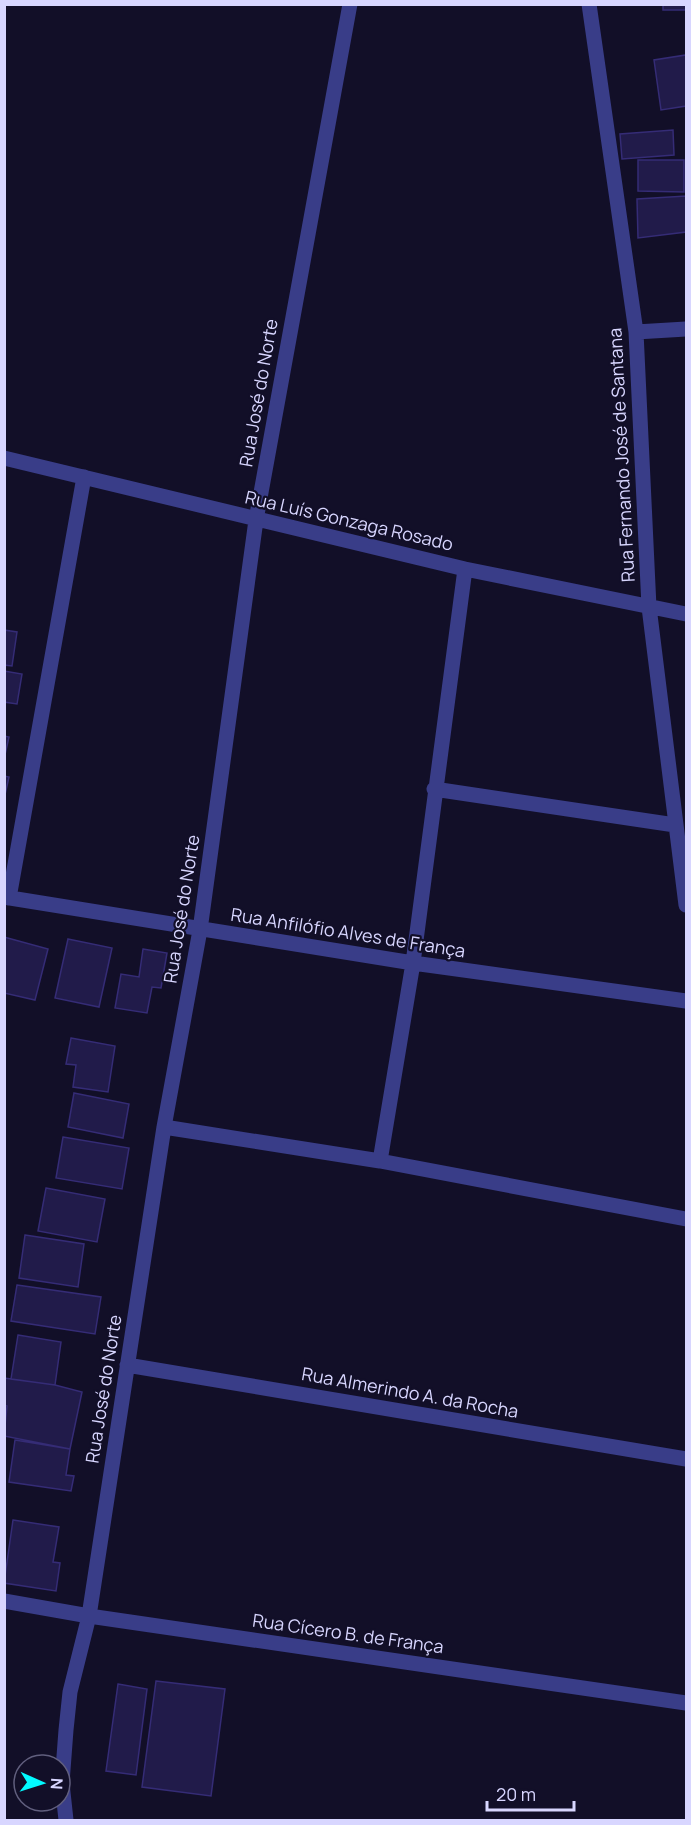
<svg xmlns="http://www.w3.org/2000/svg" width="691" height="1825" font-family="Manrope,sans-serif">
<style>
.building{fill:#211b4a;stroke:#352c76;stroke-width:1.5}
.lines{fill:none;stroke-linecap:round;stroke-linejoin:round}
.minor{stroke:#393d88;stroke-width:15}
.labels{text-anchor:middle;stroke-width:4.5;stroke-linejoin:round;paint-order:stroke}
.street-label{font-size:18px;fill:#d8d6ff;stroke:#120f28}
</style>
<rect width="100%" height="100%" fill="#120f28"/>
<path class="building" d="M663 4H686V10H663Z
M686 55V106L661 110 654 60Z
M673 130 674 155 622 159 620 134Z
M638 160H684V192L638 191Z
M686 196V232L638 238 637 199Z
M4 630 17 632 12 666 4 665Z
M4 671 22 674 17 704 4 702Z
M4 736 9 737 4 759Z
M4 776 9 777 4 799Z
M4 937 48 949 35 1000 4 993Z
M68 939 112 948 99 1007 55 998Z
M143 949 167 953 161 988 152 987 147 1013 115 1008 121 974 139 977Z
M71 1038 115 1046 108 1092 73 1087 76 1065 66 1064Z
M74 1093 129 1104 123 1138 68 1127Z
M63 1137 129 1148 122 1189 56 1178Z
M46 1188 105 1199 97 1242 38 1231Z
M25 1235 84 1244 78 1287 19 1278Z
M17 1285 101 1297 95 1334 11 1321Z
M18 1335 61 1342 55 1385 11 1379Z
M4 1378 55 1385 82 1392 70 1449 4 1436 7 1406 4 1405Z
M15 1440 70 1449 66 1475 74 1476 71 1491 9 1482Z
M13 1520 59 1527 53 1562 60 1563 56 1591 4 1583Z
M156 1681 225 1689 211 1796 142 1787Z
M118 1684 147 1689 136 1775 106 1771Z"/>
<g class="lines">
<path class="minor" d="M589 4 636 332 649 607 686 905
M636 332 686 329
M4 458 465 569 686 614
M434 789 675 825
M4 897 413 963 686 1001
M9 898 84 477
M164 1127 380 1161 686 1219
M380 1161 413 963 465 569
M127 1365 686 1459
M4 1601 89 1616 686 1703
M66 1820 62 1783 66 1730 70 1692 89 1616 164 1127 200 930 256 520 350 4"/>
</g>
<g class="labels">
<g class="street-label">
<text transform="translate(259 393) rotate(-80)" y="6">Rua José do Norte</text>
<text transform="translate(622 455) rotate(-93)" y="6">Rua Fernando José de Santana</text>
<text transform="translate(349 521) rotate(13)" y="6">Rua Luís Gonzaga Rosado</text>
<text transform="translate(182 909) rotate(-81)" y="6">Rua José do Norte</text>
<text transform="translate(348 933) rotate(9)" y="6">Rua Anfilófio Alves de França</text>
<text transform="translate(104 1389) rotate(-81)" y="6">Rua José do Norte</text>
<text transform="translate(410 1393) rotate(10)" y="6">Rua Almerindo A. da Rocha</text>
<text transform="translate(348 1634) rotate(8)" y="6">Rua Cícero B. de França</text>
</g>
</g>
<rect width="691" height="1825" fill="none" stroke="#d8d6ff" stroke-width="12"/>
<g transform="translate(42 1783) rotate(93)"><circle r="28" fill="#120f28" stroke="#615f7e" stroke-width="1.5"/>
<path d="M0-4.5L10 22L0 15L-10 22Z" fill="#02faff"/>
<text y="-9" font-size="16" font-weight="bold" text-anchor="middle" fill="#d8d6ff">N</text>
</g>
<path d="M487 1801v9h87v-9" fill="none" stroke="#d8d6ff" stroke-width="3"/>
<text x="496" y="1801" font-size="18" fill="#d8d6ff" stroke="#120f28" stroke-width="4.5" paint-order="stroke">20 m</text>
</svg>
